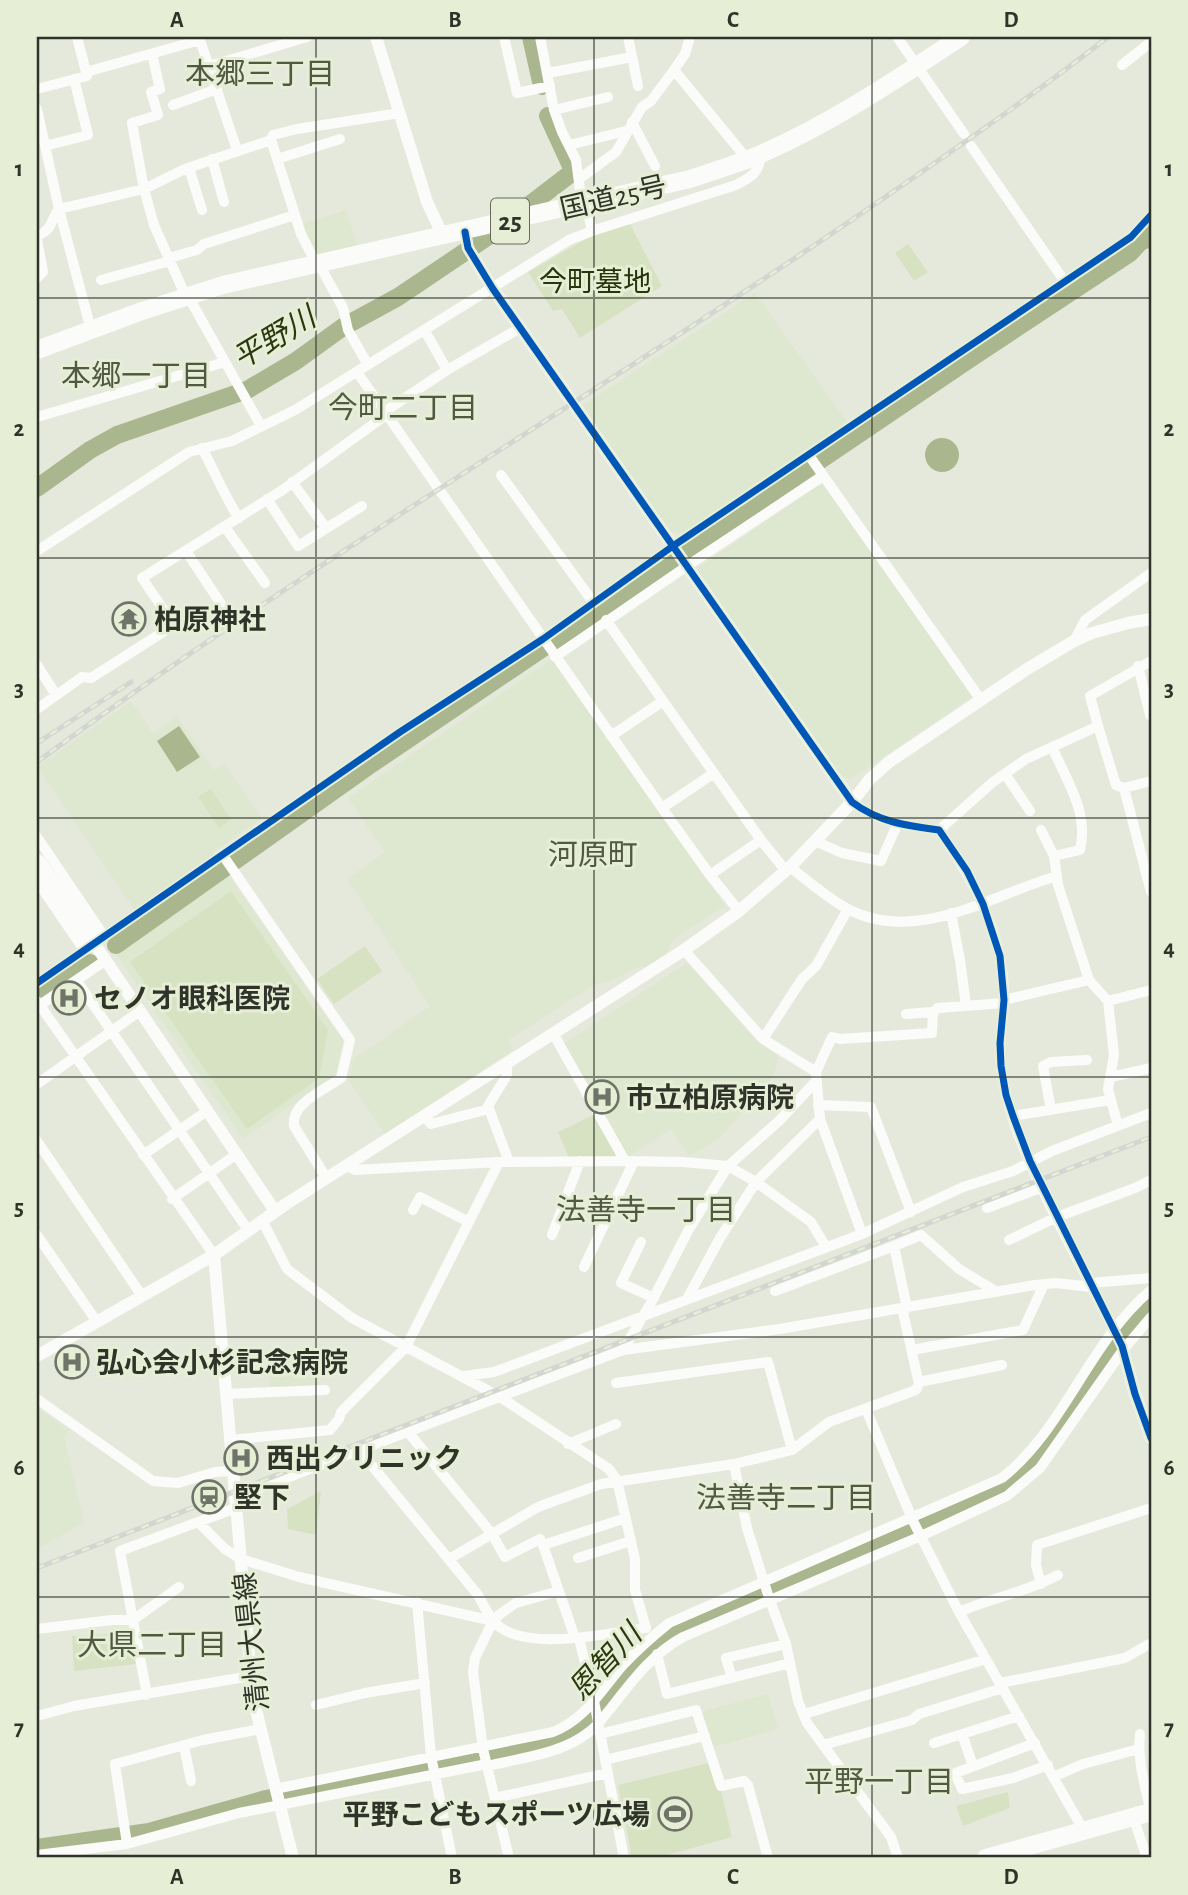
<svg xmlns="http://www.w3.org/2000/svg" width="1188" height="1895" font-family="'Alegreya Sans','Noto Sans JP',sans-serif">
<style>
.built{fill:#dee7cf}
.green{fill:#d7e2c3}
.water{fill:#aab78e}
.lines{fill:none;stroke-linecap:round;stroke-linejoin:round}
.stream{stroke:#aab78e;stroke-width:2.5}
.river{stroke:#aab78e;stroke-width:18}
.street{stroke:#fbfcfa;stroke-width:10}
.secondary{stroke:#fbfcfa;stroke-width:12}
.highway{stroke:#fbfcfa;stroke-width:18}
.rail-casing{stroke:#d3d5d1;stroke-width:5}
.rail{stroke:#e6efd6;stroke-width:2.5;stroke-dasharray:8;stroke-linecap:butt}
.cycleway-casing{stroke:#e6efd6;stroke-width:11}
.cycleway{stroke:#0057b8;stroke-width:7}
.grid{fill:none;stroke:#2f3329;stroke-width:2;stroke-opacity:0.55}
.labels{text-anchor:middle;stroke-width:6;stroke-linejoin:round;paint-order:stroke}
.shield{fill:#e6efd6;stroke:#666b5d;stroke-width:2}
.shield-label{font-size:26px;font-weight:bold;fill:#2f3329}
.street-label{font-size:28px;fill:#2f3329;stroke:#e6efd6}
.park-label{font-size:28px;fill:#28340b;stroke:#e6efd6}
.poi-label{font-size:28px;font-weight:bold;fill:#2f3329;stroke:#e6efd6;text-anchor:start}
.neighbourhood-label{font-size:30px;fill:#515943;stroke:#e6efd6}
.water-label{font-size:30px;font-style:italic;fill:#2c3810;stroke:#e6efd6}
.neatline{fill:none;stroke:#2f3329;stroke-width:2.5}
.grid-label{font-size:23px;text-anchor:middle;font-weight:bold;fill:#2f3329}
</style>
<rect width="100%" height="100%" fill="#e5e9dc"/>
<path class="built" d="M346 210 358 247 316 257 302 224Z
M755 293 848 423 687 532H673L669 530 580 407Z
M819 485 826 486 974 695 851 779 840 776 697 572 698 568Z
M553 658 725 906 674 939 666 953 646 968 643 965 613 980 594 985 508 1040 513 1050 385 1134 349 1081 353 1060 430 1006 347 879 385 852 348 798Z
M131 701 153 733 177 717 214 770 224 764 262 818 213 852 343 1041 336 1075 243 1139 112 948 145 925 37 767Z
M687 963 754 1038 779 1057 773 1077 720 1138 689 1156 671 1129 628 1157 562 1045Z
M303 1351 321 1388 270 1391 268 1352Z
M37 1408 69 1430 64 1438 84 1523 37 1549Z
M768 1694 778 1729 710 1748 701 1712Z"/>
<path class="green" d="M630 224 662 286 580 338 562 309 553 311 528 272 593 235Z
M908 244 928 272 914 281 895 253Z
M211 789 231 819 219 828 198 797Z
M231 891 328 1030 319 1078 247 1129 130 962Z
M365 946 382 971 334 1004 317 979Z
M593 1115 618 1159 569 1158 558 1132Z
M321 1491 316 1535 288 1529 287 1509Z
M130 1633 136 1664 74 1671 72 1636Z
M709 1763 715 1786 721 1791 732 1837C698 1846 667 1858 632 1858L618 1785Z
M1008 1792 1010 1808 963 1826 956 1806Z"/>
<path class="water" d="M925 455a17 17 0 1 1 34 0a17 17 0 1 1-34 0Z
M179 726 200 757 177 772 157 741Z"/>
<g class="lines">
<path class="stream" d="M1130 253 1151 246"/>
<path class="river" d="M531 37 542 86
M523 210 570 174 572 168 548 116
M37 488 90 450 117 435 247 390 296 361 343 327 398 297 493 233
M116 945 370 765 968 360 1130 253 1151 230
M37 998 90 963
M37 1848 149 1832 266 1799 565 1737 587 1724 645 1653 675 1630 988 1495 1021 1472 1036 1455 1141 1311 1151 1303"/>
<path class="street" d="M77 37 86 72
M199 37 237 150
M504 37 517 93 550 86
M540 37 554 110 562 132 576 160 582 205
M628 37 638 86
M897 37 964 134
M152 54 160 89 151 92 158 115 132 123 144 189 154 225 186 297
M1122 65 1151 42
M209 66 307 37
M674 70 747 159
M548 73 632 57
M37 89 87 76 86 72 200 40
M173 105 217 89
M37 109 59 209 91 330
M554 110 608 97
M632 122 655 166
M271 140 273 135 297 129 400 113
M569 145 626 131
M45 146 88 135 74 79
M971 146 1065 282
M212 159 224 202
M277 159 340 139
M189 168 202 210
M579 179 616 152 642 107 651 101 674 70 685 54 690 37
M586 204 592 231
M37 236C55 228 49 221 59 209L144 189 185 169 271 140 301 234 317 265
M37 240 43 272 37 278
M169 258 197 250 204 244 295 215
M319 264 343 308 348 330 368 365
M101 280 170 261
M188 296 261 426
M425 331 447 370
M357 372 662 808 710 875 739 911
M384 412 447 370 520 328
M37 417 225 362
M202 448C215 472 224 496 239 518
M808 454 981 700
M501 475 593 602
M292 482 326 528
M267 499 298 546 362 506
M225 527 265 583
M37 551 189 452 232 441 295 410 569 240 592 231 736 185C753 176 759 173 761 154
M186 551 225 610
M687 566 823 476
M606 620 761 840 786 871
M1074 641 1085 620 1151 573
M555 657 687 566
M37 665 56 695
M1138 666 1150 715
M37 709 82 677 91 678 174 625 142 578 281 491 386 415
M1098 726 1116 785 1124 788
M611 736 663 701
M1052 747C1067 781 1089 813 1080 850L1054 856
M1005 774 1030 811
M1151 781 1124 788 1151 892
M852 802C878 822 908 826 939 830 974 881 1005 936 1004 1000 1004 1014 1000 1028 1000 1042 999 1059 1002 1078 1006 1095 1021 1157 1063 1230 1092 1288 1102 1308 1115 1329 1123 1350
M662 808 714 773
M939 830 993 782 1026 759 1098 726 1090 696 1151 661
M1041 830 1054 856 1058 885 1089 980 1108 1001 1114 1055 1108 1089 1118 1126
M37 837 104 936
M815 841 842 853 881 861 897 825
M222 854 350 1040 341 1078C324 1090 291 1103 294 1126L327 1179
M790 867C808 881 826 897 846 908 915 946 991 895 1057 876
M710 875 761 840
M37 881 84 950
M951 913 960 960 966 1006
M684 950 763 1039 816 1072 820 1119 862 1234
M77 981 248 1230
M37 983 400 732 543 639 673 546 1131 237 1151 215
M1004 1000 1089 980
M37 1001 214 1255
M1108 1001 1151 990
M37 1007 106 960
M906 1014 933 1012
M554 1035 625 1161 683 1162 728 1166 756 1182 811 1222 826 1247
M763 1039 802 979 816 966 848 909
M507 1065V1075L488 1106 509 1162
M816 1072 832 1037 840 1039 932 1033 933 1012 938 1008 1004 1003
M1111 1077 1151 1068
M37 1084 140 1011
M818 1105 871 1107 911 1212
M1051 1110 1043 1066 1051 1062 1087 1060
M1013 1116 1110 1100
M425 1117 431 1124 489 1109
M37 1141 142 1296
M143 1155 207 1111
M346 1166 355 1170 499 1162 625 1161
M172 1199 237 1154
M987 1208 1043 1187
M413 1210 420 1197 469 1222
M262 1220 287 1269 352 1318 500 1397 609 1469 617 1480 635 1559V1590L646 1628C609 1633 531 1651 500 1627 490 1620 484 1606 478 1595L360 1451
M37 1235 97 1322
M552 1235 580 1161
M1009 1240 1057 1217 1135 1188 1151 1180
M641 1242 621 1283 654 1298
M584 1267 634 1161
M1090 1283 1151 1278
M775 1291 894 1246
M687 1299 720 1238 756 1182 820 1119
M907 1308 894 1246 921 1235 959 1269 997 1292
M623 1350 652 1301 689 1229 728 1166 779 1121 816 1081
M912 1350 1023 1330 1044 1284
M464 1376 494 1372 862 1234 963 1187 1013 1171 1052 1151 1151 1113
M919 1382 1002 1365
M616 1383 768 1362 792 1450
M226 1394 325 1390
M37 1399 153 1481 178 1483 215 1472 232 1471
M866 1409 913 1521 959 1612 1084 1831
M408 1432 492 1534 505 1557 540 1539 543 1545
M230 1440 330 1430 339 1419 341 1412 406 1347 499 1162
M568 1444 616 1424
M734 1464 747 1528 769 1598 786 1644 798 1701 807 1723 891 1837 898 1858
M234 1498 623 1350 780 1329 1035 1285 1056 1283 1091 1287
M198 1522 225 1549 241 1559 299 1577 493 1621
M578 1558 631 1541
M449 1559 538 1507 601 1484 734 1464 792 1450 829 1422 916 1390 919 1384 902 1308
M1041 1584 1036 1565 1037 1545 1151 1508
M417 1602 431 1756 452 1858
M959 1612C991 1598 1027 1592 1058 1575
M37 1629 112 1620H133L179 1587
M575 1638 543 1545 626 1518
M579 1638 594 1701 624 1858
M657 1654 667 1694 790 1663
M732 1678 726 1658 786 1644
M1000 1683 1125 1658 1151 1643
M147 1695 120 1551 236 1508
M316 1705 365 1693 425 1683
M804 1714 986 1659
M37 1716 74 1706 251 1676
M600 1734 696 1710 721 1786 744 1781 748 1785 768 1858
M962 1734 973 1766
M1140 1734C1137 1761 1145 1786 1151 1812
M934 1743 1019 1716
M823 1745 912 1720 919 1714 1003 1688
M184 1746 191 1781
M605 1760 705 1736
M487 1766C520 1758 562 1754 589 1732 598 1726 604 1716 611 1708 633 1680 652 1654 683 1637L921 1536 1007 1496 1040 1468 1123 1350 1151 1317
M955 1773 962 1789 1013 1778 1048 1765
M948 1776 1035 1743
M1055 1776 1083 1764 1139 1749
M275 1789 553 1732C587 1718 601 1690 624 1664 638 1649 653 1636 669 1623L1002 1478C1065 1428 1089 1342 1151 1290
M495 1798 608 1773
M1133 1817 1147 1858
M127 1844 115 1764 203 1740 261 1729
M37 1855 127 1844 239 1813 487 1764
M509 1858 483 1749 473 1672 475 1658 493 1621 500 1614 516 1603 559 1591"/>
<path class="secondary" d="M376 37 427 202 443 236
M465 232 468 248 493 289 852 802
M94 943 275 1211
M214 1255 251 1676 255 1706 293 1858
M1123 1350 1135 1394 1151 1438
M37 1356 214 1255 286 1204 684 950 739 911 790 867 852 802 870 779 889 762 1027 669 1074 641 1092 633 1128 623 1151 619"/>
<path class="highway" d="M37 350 142 311 223 285 690 179C713 171 738 164 761 154 832 123 897 79 961 37
M37 863 94 943
M986 1858 1151 1812"/>
<defs>
<path id="rail" d="M37 743 131 682
M37 762C309 562 603 391 881 200 958 147 1035 94 1108 37
M37 1568 1151 1137"/>
</defs>
<use href="#rail" class="rail-casing"/>
<use href="#rail" class="rail"/>
<defs>
<path id="cycleway" d="M465 232 468 248 493 289 852 802C878 822 908 826 939 830L967 871 983 904 1000 956 1004 1000 1000 1043 1001 1066 1006 1095 1013 1116 1030 1161 1122 1346 1135 1394 1151 1438
M37 983 400 732 543 639 673 546 1131 237 1151 215"/>
</defs>
<use href="#cycleway" class="cycleway-casing"/>
<use href="#cycleway" class="cycleway"/>
</g>
<path class="grid" d="M316 37V1858M594 37V1858M872 37V1858M37 298H1151M37 558H1151M37 818H1151M37 1077H1151M37 1337H1151M37 1597H1151"/>
<defs>
<symbol id="temple-ring" viewBox="-11 -11 22 22"><circle r="9.5" fill="#e6efd6" stroke="#6f7368" stroke-width="1.5"/><path d="M0-6L5-2H3V0L6.5 2.5H4V6H1.5V3h-3V6H-4V2.5H-6.5L-3 0V-2H-5Z" fill="#6f7368"/></symbol>
<symbol id="hospital-ring" viewBox="-11 -11 22 22"><circle r="9.5" fill="#e6efd6" stroke="#6f7368" stroke-width="1.5"/><path d="M-5-5h3v3.5h4V-5h3V5h-3V1.5h-4V5h-3Z" fill="#6f7368"/></symbol>
<symbol id="station-ring" viewBox="-11 -11 22 22"><circle r="9.5" fill="#e6efd6" stroke="#6f7368" stroke-width="1.5"/><path d="M-3-6H3Q5-6 5-4V2Q5 4 3 4L4.5 6H3L1.5 4h-3L-3 6H-4.5L-3 4Q-5 4-5 2V-4Q-5-6-3-6ZM-3.5-4v3h7v-3ZM-3.5 1v1.5H-2V1ZM2 1v1.5H3.5V1Z" fill="#6f7368"/></symbol>
<symbol id="stadium-ring" viewBox="-11 -11 22 22"><circle r="9.5" fill="#e6efd6" stroke="#6f7368" stroke-width="1.5"/><path d="M0-5a6.5 5 0 1 0 0 10a6.5 5 0 1 0 0-10ZM-3.5-1.8h7v3.6h-7Z" fill="#6f7368"/></symbol>
</defs>
<g fill-rule="evenodd">
<use href="#temple-ring" x="110" y="600" width="38" height="38"/>
<use href="#hospital-ring" x="50" y="979" width="38" height="38"/>
<use href="#hospital-ring" x="583" y="1078" width="38" height="38"/>
<use href="#hospital-ring" x="53" y="1343" width="38" height="38"/>
<use href="#hospital-ring" x="222" y="1439" width="38" height="38"/>
<use href="#station-ring" x="190" y="1478" width="38" height="38"/>
<use href="#stadium-ring" x="656" y="1795" width="38" height="38"/>
</g>
<g class="labels">
<rect class="shield" x="491" y="198.5" width="38" height="45" rx="5"/>
<g class="shield-label">
<text x="510" y="230">25</text>
</g>
<g class="street-label">
<text transform="translate(613 197) rotate(-13)" y="10">国道25号</text>
<text transform="translate(251 1642) rotate(-96)" y="10">清州大県線</text>
</g>
<g class="park-label">
<text x="595" y="291">今町墓地</text>
</g>
<g class="poi-label">
<text x="154" y="629">柏原神社</text>
<text x="94" y="1008">セノオ眼科医院</text>
<text x="626" y="1107">市立柏原病院</text>
<text x="96" y="1372">弘心会小杉記念病院</text>
<text x="266" y="1468">西出クリニック</text>
<text x="234" y="1507">堅下</text>
<text x="650" y="1824" text-anchor="end">平野こどもスポーツ広場</text>
</g>
<g class="neighbourhood-label">
<text x="260" y="84">本郷三丁目</text>
<text x="136" y="386">本郷一丁目</text>
<text x="403" y="418">今町二丁目</text>
<text x="593" y="865">河原町</text>
<text x="646" y="1220">法善寺一丁目</text>
<text x="786" y="1508">法善寺二丁目</text>
<text x="152" y="1655">大県二丁目</text>
<text x="879" y="1792">平野一丁目</text>
</g>
<g class="water-label">
<text transform="translate(274 338) rotate(-31)" y="10">平野川</text>
<text transform="translate(605 1662) rotate(-47)" y="10">恩智川</text>
</g>
</g>
<rect width="1188" height="1895" fill="none" stroke="#e6efd6" stroke-width="77"/>
<rect x="38" y="38" width="1112" height="1818" class="neatline"/>
<g class="grid-label">
<text x="177" y="27">A</text>
<text x="455" y="27">B</text>
<text x="733" y="27">C</text>
<text x="1011" y="27">D</text>
<text x="19" y="176">1</text>
<text x="1169" y="176">1</text>
<text x="19" y="436">2</text>
<text x="1169" y="436">2</text>
<text x="19" y="696">3</text>
<text x="1169" y="696">3</text>
<text x="19" y="955">4</text>
<text x="1169" y="955">4</text>
<text x="19" y="1215">5</text>
<text x="1169" y="1215">5</text>
<text x="19" y="1475">6</text>
<text x="1169" y="1475">6</text>
<text x="19" y="1735">7</text>
<text x="1169" y="1735">7</text>
<text x="177" y="1884">A</text>
<text x="455" y="1884">B</text>
<text x="733" y="1884">C</text>
<text x="1011" y="1884">D</text>
</g>
</svg>
